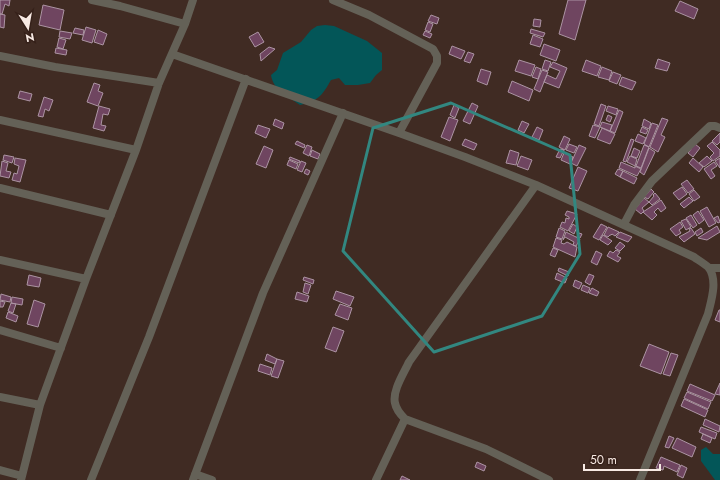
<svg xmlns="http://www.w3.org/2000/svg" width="720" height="480" font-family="Jost,sans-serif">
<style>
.water{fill:#035658}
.building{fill:#6f4560;stroke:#ac94a3}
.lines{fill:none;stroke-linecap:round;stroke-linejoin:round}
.street{stroke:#646157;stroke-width:8}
.marked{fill:none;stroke:#328780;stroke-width:3;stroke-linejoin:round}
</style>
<rect width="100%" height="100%" fill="#402b23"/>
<path class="water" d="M325 25 334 26 367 41 382 53V70L376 75 370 83 358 85H345L339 78 331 80C322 96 318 101 300 105 289 97 273 90 271 75L277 70 283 53 301 42 311 30 317 26Z
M706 447 713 454H720V480H715L701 461V450Z"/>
<path class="building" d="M0 0H10L9 6 5 4 2 14H0Z
M568 0H586L575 40 559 34Z
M680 1 698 9 694 19 675 11Z
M43 5 64 10 60 30 39 25Z
M0 14 5 15 4 28 0 27Z
M431 15 439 18 437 24 428 21Z
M534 19 541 20 540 27 533 26Z
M428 22 433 24 430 32 425 30Z
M86 27 96 30 92 43 82 40Z
M75 28 84 30 83 35 73 33Z
M531 29 545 33 543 37 530 33Z
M98 30 107 34 103 45 94 42Z
M60 31 72 33 70 39 59 37Z
M425 31 432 34 430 38 423 35Z
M258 32 264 42 255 47 249 37Z
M533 35 543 39 540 47 530 44Z
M59 38 66 40 63 49 57 47Z
M544 44 560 50 556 61 540 55Z
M452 46 465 51 461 59 449 54Z
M269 47 275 49 261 61 260 54Z
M56 48 67 50 66 55 55 53Z
M468 52 474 54 470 63 464 61Z
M658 59 670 63 667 71 655 68Z
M519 60 535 65 531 76 515 71Z
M545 60 551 62 548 71 542 69Z
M586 60 601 66 597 76 582 71Z
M553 62 567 68 559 88 544 82 547 75 556 79 560 71 550 67Z
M536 67 541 69 538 79 532 77Z
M602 67 612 71 609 80 598 77Z
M481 69 491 72 487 85 477 81Z
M542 70 548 72 540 92 534 89Z
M613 72 621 75 617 84 609 81Z
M622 77 636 82 632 90 619 85Z
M512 81 533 90 529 101 508 92Z
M94 83 100 85 98 91 103 93 98 106 87 102Z
M20 91 32 94 30 101 18 98Z
M44 97 53 100 49 111 45 109 43 117 38 116Z
M472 103 478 106 470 124 463 121Z
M601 104 606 106 599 126 594 124Z
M454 105 459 108 455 118 450 115Z
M99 106 110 109 108 115 103 114 101 125 106 126 104 131 93 128Z
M608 106 618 109 616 115 606 111Z
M619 110 623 112 615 133 610 131Z
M608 115 612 117 610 122 606 120Z
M449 117 458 120 450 141 441 137Z
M662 118 668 120 661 135 665 137 658 152 650 147Z
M275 119 284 123 282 129 273 125Z
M644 119 651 123 649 129 642 126Z
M522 121 529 124 524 133 518 130Z
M602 122 612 125 610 131 600 127Z
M652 123 658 125 649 147 644 144Z
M258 125 270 129 266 138 255 133Z
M593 125 600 127 595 138 589 136Z
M537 127 543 130 539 140 532 137Z
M642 127 648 130 646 134 640 132Z
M602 128 615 134 610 144 597 139Z
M720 133V142L717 145 712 141Z
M638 134 646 138 643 144 635 141Z
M564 136 570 139 565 150 559 147Z
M465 139 477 144 474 150 462 145Z
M631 139 634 140 626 162 623 161Z
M297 141 305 145 304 148 295 144Z
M712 142 720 150V156L713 161 710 157 714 153 707 146Z
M569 144 577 147 574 153 566 150Z
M695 144 700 148 693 157 688 153Z
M307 145 312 147 309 156 303 153Z
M579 145 586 148 577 166 571 163Z
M644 145 649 147 641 168 636 166Z
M264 146 273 150 266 168 256 164Z
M634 148 640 151 637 158 631 156Z
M649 148 655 152 644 175 640 172Z
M560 149 564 150 560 158 556 157Z
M312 150 320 154 318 159 310 156Z
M510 150 519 153 516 165 506 163Z
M564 153 573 157 570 164 561 160Z
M4 155 14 157 12 163 3 160Z
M521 156 532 160 528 170 517 166Z
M630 156 637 159 635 166 627 162Z
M707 156 712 161 704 167 699 163Z
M290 157 300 161 299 163 289 159Z
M15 158 26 160 20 182 12 180 14 173 17 174 19 166 14 164Z
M693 158 703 167 699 172 689 163Z
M720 158V168L715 161Z
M289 160 298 164 296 169 287 165Z
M2 161 8 163 6 171 11 172 9 178 0 176Z
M301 161 306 163 302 172 297 170Z
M621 162 635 168V166L641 169 637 176 619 168Z
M714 162 717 166 711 170 715 176 711 179 704 169Z
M578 167 587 171 578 191 569 188Z
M306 169 310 171 308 175 304 173Z
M618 169 623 171 620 177 615 174Z
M623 171 637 178 634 184 620 177Z
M687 180 694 189 688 193 681 184Z
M682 187 687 194 679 200 673 193Z
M651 189 654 192 648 199 644 197Z
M694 190 700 197 694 201 689 194Z
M655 193 660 199 652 205 649 202 654 196 653 195Z
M689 197 693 201 684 208 680 204Z
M644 198 649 202 642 208 644 211 641 214 635 209Z
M661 200 666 208 661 212 658 208 654 212 657 215 652 220 643 212Z
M707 207 716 223 709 227 700 211Z
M567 211 577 214 568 231 560 227 562 222 565 223 566 218 569 219V217L565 215Z
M698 211 704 220 699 224 693 215Z
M691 215 697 225 693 228 686 218Z
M718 216 720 222 718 223 714 218Z
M686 219 691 227 686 230 681 221Z
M680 222 683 227 679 230 681 233 676 236 670 229Z
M573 224 577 227 574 234 569 231Z
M601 224 607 227 599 240 593 237Z
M717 226 720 232 707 240 698 238Z
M608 227 619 232 615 236 612 234 611 235H610L608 237 604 235Z
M559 228 565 231 562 239 556 237Z
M691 228 695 234 684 242 679 237 690 231 689 229Z
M701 228 703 232 697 236 695 232Z
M566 232 580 239 576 246 573 245 574 242 565 237 563 240Z
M620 232 632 237 628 242 616 237Z
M579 233 582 234 580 238 577 237Z
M603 235 612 241 608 245 600 240Z
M556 238 562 240 561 243 564 244 567 242 577 247 575 257 553 247Z
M620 242 625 246 620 251 615 248Z
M553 248 558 250 555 257 550 255Z
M616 250 620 252 617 256 621 258 618 262 607 256 610 251 613 253Z
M596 251 602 254 597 265 591 262Z
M559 268 569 272 568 276 558 271Z
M557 273 567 278 565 283 555 279Z
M589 274 594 276 590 285 585 282Z
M29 275 41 278 39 287 27 285Z
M304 277 314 280 313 284 303 280Z
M575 280 582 283 579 289 573 286Z
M305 283 311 285 308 294 303 292Z
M583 285 590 288 588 293 581 290Z
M592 288 599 292 597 296 589 293Z
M336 291 354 297 350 306 333 299Z
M297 292 309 296 307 302 295 299Z
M1 294 11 297 10 302 0 300Z
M12 297 23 299 22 305 11 303Z
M34 300 45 304 38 327 27 324Z
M0 301 5 302 3 307H0Z
M11 303 16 304 13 313 8 311Z
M340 304 352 308 348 320 335 315Z
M719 310H720V322L715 320Z
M8 312 18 316 16 322 6 318Z
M333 327 344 331 336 352 325 348Z
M649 344 669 352 661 374 640 366Z
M671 353 678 355 670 376 663 374Z
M267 354 277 359 275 364 265 360Z
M277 359 284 361 278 378 271 376Z
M260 364 272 368 270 375 258 371Z
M720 383V395L715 394Z
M690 384 715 395 712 401 687 391Z
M687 392 711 402 708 409 684 398Z
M684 399 708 410 705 417 681 406Z
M705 419 720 426 719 432 703 425Z
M701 427 717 433 715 439 699 432Z
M703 434 712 438 710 443 701 439Z
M669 436 674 438 669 448 665 447Z
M677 438 696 447 692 457 672 448Z
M661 457 680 465 677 472 664 466 663 470 656 468Z
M477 462 486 466 484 471 475 467Z
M681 465 687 468 683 478 677 475Z
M402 476 410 480H400Z"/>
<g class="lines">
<path class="street" d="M92 0 120 6 185 24
M333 0 369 15 433 49 437 56V63L399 133
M172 54 399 133 465 157 536 185 694 257C698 260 705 264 709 268 718 281 711 301 708 314L640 480
M0 56 55 67 159 83
M0 120 136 150
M536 185 409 362C404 373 392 391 395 403 396 409 401 415 405 419L486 449 549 480
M0 188 111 215
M624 224 634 205 652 181 710 126H715L720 128
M0 260 86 279
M709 268H720
M0 330 61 348
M0 397 40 405
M0 470 22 476
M195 474 212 480
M21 480 40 405 86 279 136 150 159 83 185 24 193 0
M91 480 149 337 246 79
M193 480 263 293 343 113
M376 480 405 419"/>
</g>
<path class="marked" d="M451 103 570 155 580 254 542 316 434 352 343 251 373 128Z"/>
<g transform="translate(28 28) rotate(169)" stroke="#36211a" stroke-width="3" paint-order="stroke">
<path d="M0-3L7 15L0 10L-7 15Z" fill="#f8eae4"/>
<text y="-6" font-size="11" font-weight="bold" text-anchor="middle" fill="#f8eae4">N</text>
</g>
<path d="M584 464v6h76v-6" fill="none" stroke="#f8eae4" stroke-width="2"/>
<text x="590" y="464" font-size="12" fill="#f8eae4" stroke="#36211a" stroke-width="3" paint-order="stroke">50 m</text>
</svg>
